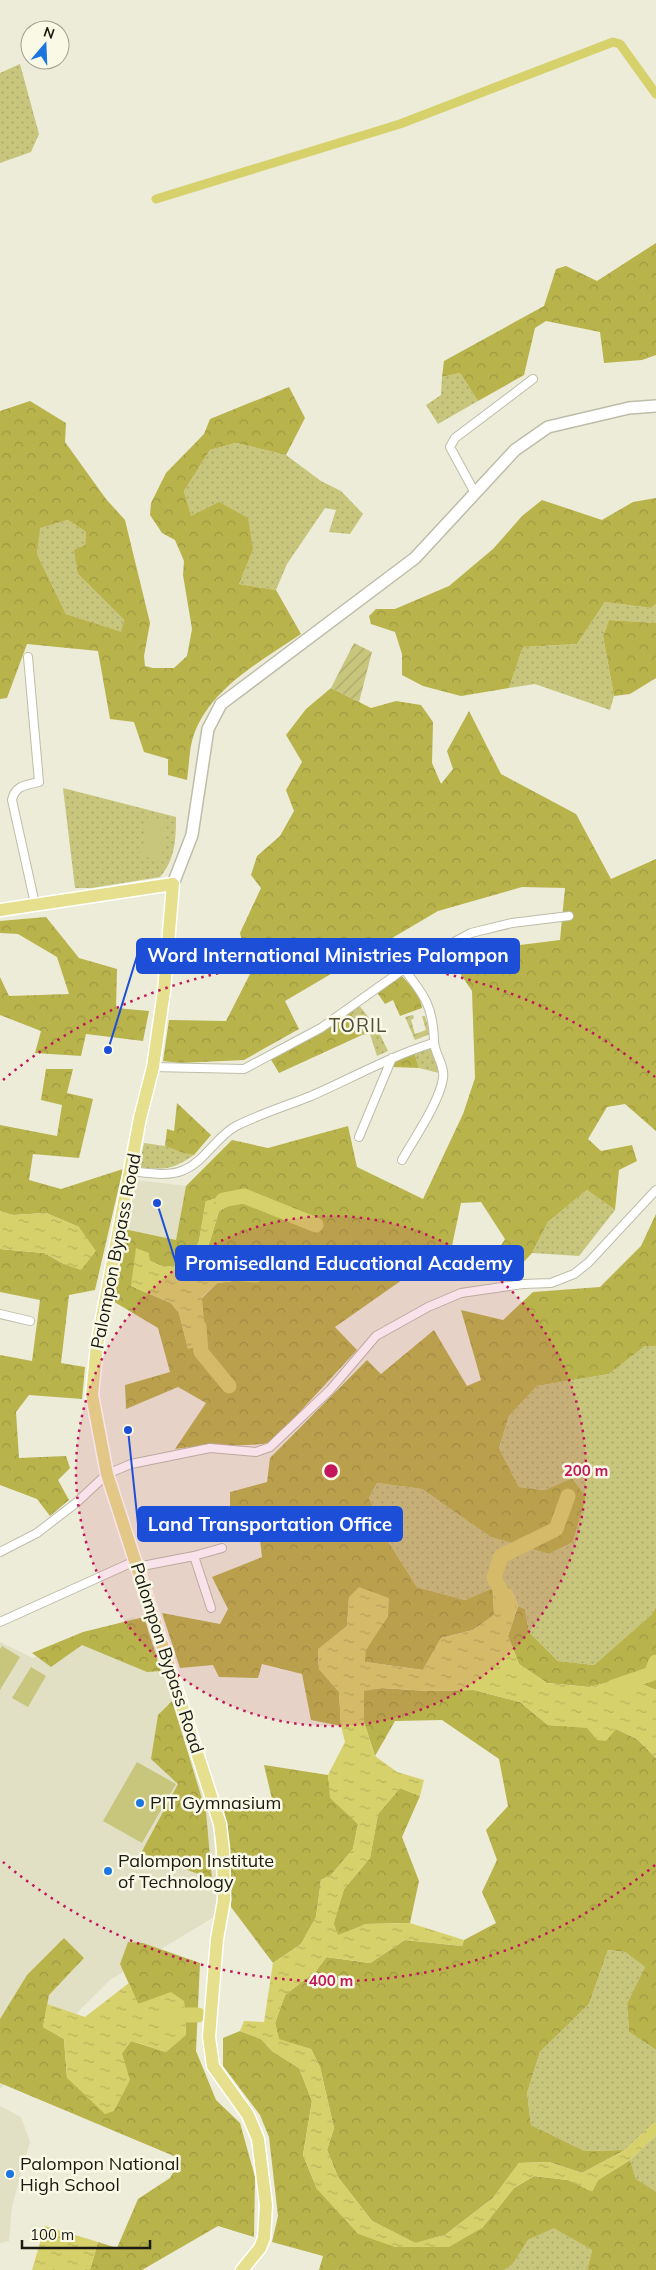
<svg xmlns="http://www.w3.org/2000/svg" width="656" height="2270" font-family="Mulish,sans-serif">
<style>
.built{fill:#e1e0c5}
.grass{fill:url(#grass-dots)}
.forest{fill:url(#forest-crowns);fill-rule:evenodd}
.park{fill:#c8c57d}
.garden{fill:url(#garden-furrows)}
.water{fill:url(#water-ripples)}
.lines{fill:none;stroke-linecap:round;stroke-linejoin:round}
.canal{stroke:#d7d16b;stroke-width:9}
.river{stroke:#d7d16b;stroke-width:15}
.minor-casing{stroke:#bdbda9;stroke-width:10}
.secondary-casing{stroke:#bdbda9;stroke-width:14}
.primary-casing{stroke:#fff;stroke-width:15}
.minor{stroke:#fff;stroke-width:8}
.secondary{stroke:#fff;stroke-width:11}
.primary{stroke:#e6e08e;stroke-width:12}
.ring{fill:none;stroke:#c2185b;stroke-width:2.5;stroke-dasharray:2.5 5}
.poi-dot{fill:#1b76e0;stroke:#f9f9e5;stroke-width:2}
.labels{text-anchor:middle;stroke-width:5;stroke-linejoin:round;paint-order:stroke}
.street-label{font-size:18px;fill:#1a1912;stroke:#f9f9e5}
.poi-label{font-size:18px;fill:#1a1912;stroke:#f9f9e5;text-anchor:start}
.neighbourhood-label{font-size:19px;letter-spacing:1px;fill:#4f4e3e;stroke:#f9f9e5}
.centre{fill:#c2185b;stroke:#f9f9e5;stroke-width:2.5}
.ring-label{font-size:15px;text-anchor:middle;font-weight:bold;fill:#c2185b;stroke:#f9f9e5;stroke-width:5;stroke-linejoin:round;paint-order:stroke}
.leader{fill:none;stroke:#1d4ed8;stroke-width:2}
.callout-dot{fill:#1d4ed8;stroke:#f9f9e5;stroke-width:2}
.callout{fill:#1d4ed8;stroke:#1d4ed8;stroke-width:2}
.callout-label{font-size:19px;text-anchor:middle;font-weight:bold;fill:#fff}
</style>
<defs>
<pattern id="grass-dots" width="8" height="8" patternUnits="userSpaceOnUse" patternTransform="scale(1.25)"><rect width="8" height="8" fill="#c8c57d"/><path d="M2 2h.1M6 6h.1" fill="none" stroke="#aba96b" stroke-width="1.8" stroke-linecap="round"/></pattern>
<pattern id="forest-crowns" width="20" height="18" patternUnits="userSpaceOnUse" patternTransform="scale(1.25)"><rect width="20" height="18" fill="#b9b34c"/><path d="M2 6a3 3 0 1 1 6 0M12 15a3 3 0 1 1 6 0" fill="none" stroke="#9e9941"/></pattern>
<pattern id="garden-furrows" width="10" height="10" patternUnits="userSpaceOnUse" patternTransform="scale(1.25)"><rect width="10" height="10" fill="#c8c57d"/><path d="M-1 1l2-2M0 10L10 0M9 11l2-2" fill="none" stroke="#aba96b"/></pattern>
<pattern id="water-ripples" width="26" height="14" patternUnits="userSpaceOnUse" patternTransform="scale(1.25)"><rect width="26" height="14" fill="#d7d16b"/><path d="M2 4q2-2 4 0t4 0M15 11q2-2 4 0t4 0" fill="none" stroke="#b8b35c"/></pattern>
</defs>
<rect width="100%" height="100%" fill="#ececd8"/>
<path class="built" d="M137 1180 186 1186 176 1240 124 1229Z
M133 1617 156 1641 213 1827 219 1914 110 1980 0 2089V1642L33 1658Z
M0 2106 21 2117 30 2142 12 2206 9 2241 0 2243Z"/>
<path class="grass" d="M20 64 39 134 31 152 0 163V73Z
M460 373 478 401 438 424 426 405 441 395 442 377Z
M236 443 286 455 321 481 341 491 363 514 350 534 329 532 336 510 325 508 287 564 276 590 239 584 253 550 191 517 184 491 210 450Z
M68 520 86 532 85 545 78 574 124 620 121 633 66 614 37 554 39 528Z
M605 602 651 608 656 604V623L609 620 603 636 614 696 610 710 535 684 509 688 523 647 577 644Z
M63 788 176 817C176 839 175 860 160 877L92 888H75Z
M358 1004 377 1028 388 1051 377 1056 370 1034 362 1035 350 1010Z
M430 1047 435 1049 439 1073 419 1068 414 1052Z
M144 1143 165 1146 183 1153 194 1155C172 1170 164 1170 139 1167Z
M587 1190 615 1210 579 1256 532 1253 548 1222Z
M645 1346H656V1607L652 1614 594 1665 558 1661 529 1632 525 1609 518 1606 511 1588H493L465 1600 417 1587 386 1538 369 1498 377 1483 422 1489 492 1537 549 1554 573 1542 586 1497 572 1478 545 1490 519 1487 499 1448 509 1416 537 1386 609 1374Z
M608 1950 625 1952 645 1967 627 2005 629 2032 656 2050V2121L625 2150 585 2151 531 2125 527 2093 540 2052 589 2004Z
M656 2135V2192H655L636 2179 630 2160Z
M554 2227 592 2250 587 2270H504L513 2264 528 2240Z"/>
<path class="forest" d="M656 243V355L642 360 604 363 600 332 546 321 535 328 524 375 478 401 460 373 442 377 444 361 544 306 556 269 566 266 597 281Z
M289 387 305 418 286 455 236 443 210 450 184 491 191 516 219 502 248 518 253 550 239 584 276 590 301 634C260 662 206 690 192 741 189 753 189 767 187 780L168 775V759L144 752 134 722 110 719 98 651 27 644 7 698 0 699V411L30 401 66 423 65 442 106 499 125 520 150 623 144 656 145 666 153 668H174L187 656 192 629 183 575 184 561 175 540 162 533 150 515 151 503 166 473 204 434 210 419ZM68 520 86 532 85 545 74 550 78 574 124 620 121 632 66 614 37 554 40 528Z
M656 498V604L651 608 605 602 577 644 523 647 509 688 461 696 423 686 402 675V654L395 632 371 624 369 616 376 609H395L449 586 493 549 522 516 542 500 602 520 633 502Z
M609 620 656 623V678L630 694 614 696 603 636Z
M331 688 371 708 396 701 421 705 433 722 432 763 441 784 453 769 447 751 469 711 501 774 576 814 611 879 656 859V1131L625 1104 607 1107 588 1139 601 1151 632 1145 637 1161 619 1170 615 1210 587 1190 548 1222 532 1253 509 1278 483 1274 505 1239 481 1202 461 1203 449 1260 412 1273 335 1327 357 1350 271 1443C239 1447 207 1444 175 1449L206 1403 178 1387 126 1409 125 1385 170 1372 158 1328 111 1300 124 1229 176 1240 186 1186 232 1140 268 1148 348 1126 357 1167 423 1199 463 1114 475 1078 472 991 447 954 560 940 565 888 522 887 438 911 285 1001 299 1029 244 1060 180 1063 163 1061 169 1020 226 1021 250 974 240 933 261 888 251 875 257 856 280 836 294 811 286 790 302 762 286 735 306 709ZM258 1199 257 1205 234 1203 219 1211 207 1251 209 1263 251 1271 250 1279 217 1283 202 1298 188 1349 179 1313 171 1303 131 1286 150 1261 164 1267 188 1264 199 1241 206 1201Z
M46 917 79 958 117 969 116 1008 149 1011 143 1041 86 1034 81 1056 35 1053 41 1031 0 1015V977L9 996 69 994 57 957 18 934 0 933V921Z
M401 975 419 995 422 1008 400 1016 393 1000 385 1004 376 991Z
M350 1010 362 1035 279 1073 270 1058Z
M414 1052 419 1068 393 1067 396 1059Z
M46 1069H73L67 1093 93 1099 79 1158 33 1154 29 1180 61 1189 123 1169 95 1290 69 1295 61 1363 85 1367 82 1399 29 1395 16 1412 19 1458 66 1456 70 1468 58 1480 69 1500 50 1516 37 1499 0 1485V1355L32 1361 40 1300 0 1292V1249L44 1253 64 1264 79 1227 46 1213 13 1215 0 1211V1125L57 1136 62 1105 41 1100Z
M177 1103 211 1135 194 1155 183 1153 165 1146 167 1129 174 1131Z
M656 1214V1346H645L609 1374 537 1386 509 1416 499 1448 519 1487 545 1490 572 1478 586 1497 573 1542 549 1554 491 1537 422 1489 377 1483 369 1498 386 1538 417 1587 465 1600 493 1588 494 1615 473 1630 441 1638 423 1670 365 1662V1650L388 1616 349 1597 347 1626 318 1650 319 1669 339 1692 341 1726 311 1720 302 1674 262 1664 258 1678 219 1677 213 1665 180 1668 162 1613 220 1624 228 1609 212 1577 262 1557 260 1540 230 1516V1492L267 1482 270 1458 367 1360 381 1374 434 1330 467 1386 481 1380 461 1310 503 1320 533 1292 600 1287 641 1246Z
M518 1606 525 1609 529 1632 558 1661 594 1665 652 1614 656 1607V1690L627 1678 589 1687 547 1683 519 1664 508 1636Z
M144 1617 161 1671 147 1672 82 1645 51 1667 32 1653 83 1632Z
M382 1688 428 1691 474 1690 520 1702 548 1725 616 1729 637 1739 656 1758V2050L629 2032 627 2004 645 1967 625 1952 608 1950 589 2004 540 2052 527 2093 531 2125 585 2151 625 2150 582 2173 549 2162 519 2163 493 2198 445 2235 415 2243 372 2221 338 2177 327 2150 334 2128 320 2067 311 2049 279 2040 275 2023 285 1995 316 1971 326 1957 370 1963 405 1940 462 1946 464 1940 496 1923 482 1892 497 1860 486 1830 508 1806 499 1759 442 1720 395 1721 375 1756 364 1722V1690Z
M172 1701 206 1812 212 1879 141 1853 178 1784 151 1759 158 1715Z
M264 1765 328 1775 331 1798 358 1824 353 1849 331 1875 321 1880 316 1917 301 1944 273 1963 231 1907 224 1808 272 1799Z
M400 1788 420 1796 402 1837 419 1881 410 1923 366 1924 338 1936 333 1924 344 1889 370 1858 378 1814Z
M64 1938 84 1958 49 1995 43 2027 64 2039 67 2078 122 2053 131 2041 166 2052 186 2034 184 2001 138 2004 120 1964 128 1942 143 1943 200 1963 196 2051 216 2100 240 2123 255 2177 254 2237 218 2226 142 2270H90L98 2242 117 2248 138 2199 170 2178 181 2159 0 2083V2019L27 1975Z
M240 2031 261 2039 272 2051 299 2068 312 2101 303 2155 317 2189 395 2247 482 2228 514 2188 534 2176 568 2180 592 2191 598 2180 630 2160 636 2179 656 2192V2270H587L592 2250 554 2228 528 2240 513 2264 504 2270H319L323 2256 272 2242 278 2216 269 2137 260 2115 223 2066V2038Z"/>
<path class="park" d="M148 817 168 821 161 860 141 856Z
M2 1646 20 1657 0 1690V1649Z
M31 1667 46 1676 28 1707 12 1698Z
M137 1762 176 1784 142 1843 103 1821Z"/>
<path class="garden" d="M354 643 372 652 359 702 331 688Z
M413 1015 414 1018 411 1020 415 1034 426 1030 422 1016H425L430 1034 415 1040 405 1017Z"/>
<path class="water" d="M226 1195 259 1199 257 1205 234 1203 219 1211 207 1251 209 1262 251 1271 250 1279 217 1283 202 1297 206 1344 188 1349 179 1313 171 1303 131 1286 136 1248 149 1253 150 1261 164 1267 188 1264 199 1241 206 1201Z
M0 1211 13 1215 46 1213 79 1227 96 1251 81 1270 64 1264 44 1253 0 1249Z
M359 1587 389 1598 388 1616 366 1650 365 1662 423 1670 441 1638 473 1630 494 1615 493 1588H511L518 1606 508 1636 519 1664 547 1683 589 1687 627 1678 656 1690V1758L637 1739 616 1729 606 1741 597 1740 587 1728 548 1725 520 1702 474 1690 428 1691 382 1688 364 1691V1722L375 1756 397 1772 424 1780 420 1796 400 1788 378 1814 370 1858 344 1889 334 1924 338 1935 366 1924 410 1923 464 1940 462 1946 405 1940 370 1963 327 1957 316 1971 285 1995 275 2023 279 2039 311 2049 320 2067 334 2128 327 2150 338 2177 372 2221 415 2243 445 2235 493 2198 519 2163 549 2162 582 2173 625 2150 656 2121V2135L630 2160 598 2180 592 2192 568 2180 534 2176 514 2188 482 2228 449 2247H395L358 2234 317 2189 303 2155 312 2101 299 2068 272 2051 261 2039 240 2031 244 2021 264 2022 273 1963 301 1944 316 1917 321 1880 331 1875 353 1849 358 1824 330 1798 328 1775 345 1742 341 1726 339 1692 319 1669 318 1649 347 1626 349 1597Z
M129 1983 138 2004 171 1992 184 2001 186 2035 166 2052 131 2041 122 2053 130 2080 114 2111 105 2114 67 2078 64 2039 43 2027 47 2004 85 2017Z
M45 2226 98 2242 90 2270H32Z"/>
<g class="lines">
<path class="canal" d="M156 199 400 124 613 42 620 44 656 94"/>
<path class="river" d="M223 1200 244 1196 316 1225
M231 1273 256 1275
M199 1327 201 1352 229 1386
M508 1605 494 1578 501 1556 556 1529 568 1496
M613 1687 651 1674 656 1662
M166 2020 185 2015H198"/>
<defs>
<path id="minor" d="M475 493 450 447 455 438 533 379
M28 657 39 782C27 785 15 785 12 800L35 904
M153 1067 244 1069 321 1028 404 969 471 933 512 923 569 916
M359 1137 392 1058
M402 1160C414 1139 440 1101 443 1078 445 1065 434 1053 434 1041 433 1007 425 996 404 969
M131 1171C148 1173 169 1177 184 1170 205 1161 216 1137 236 1126 260 1114 286 1106 311 1096 352 1078 391 1056 433 1043
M0 1314 30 1321
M0 1552 37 1533 76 1503 107 1474 131 1464 210 1448 256 1452 270 1447 330 1390 376 1336 428 1307 461 1293 523 1284 551 1283 574 1274 588 1263 656 1190
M194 1556 211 1608
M137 1567 194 1556 222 1548
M0 1622 135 1561"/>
<path id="secondary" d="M173 884 192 835 208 729 221 704 415 558 515 450 548 427 629 408 656 406"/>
<path id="primary" d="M0 910 173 884 164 991 153 1067 140 1118 97 1345 92 1395 107 1474 220 1824 223 1850 224 1900 217 1939 209 2037 213 2066 248 2115 258 2139 266 2205 264 2238 260 2248 242 2270"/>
</defs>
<use href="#minor" class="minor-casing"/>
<use href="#secondary" class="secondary-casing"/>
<use href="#primary" class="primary-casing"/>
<use href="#minor" class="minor"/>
<use href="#secondary" class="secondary"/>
<use href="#primary" class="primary"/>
</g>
<circle cx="331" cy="1471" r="255" fill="#c2185b" fill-opacity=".12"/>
<g class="ring">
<circle cx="331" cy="1471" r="255"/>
<path d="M655 1865A510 510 0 0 1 3 1862M3 1080A510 510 0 0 1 655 1077"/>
</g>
<g class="poi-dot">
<circle cx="140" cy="1803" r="5"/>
<circle cx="108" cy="1871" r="5"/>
<circle cx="10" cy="2174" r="5"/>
</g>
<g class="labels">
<g class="street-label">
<text transform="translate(116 1251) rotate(-79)" y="6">Palompon Bypass Road</text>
<text transform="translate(167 1658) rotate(72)" y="6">Palompon Bypass Road</text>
</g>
<g class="poi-label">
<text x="150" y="1809">PIT Gymnasium</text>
<text x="118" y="1867">Palompon Institute<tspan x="118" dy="21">of Technology</tspan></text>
<text x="20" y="2170">Palompon National<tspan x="20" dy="21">High School</tspan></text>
</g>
<g class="neighbourhood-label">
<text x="358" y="1032">TORIL</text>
</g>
</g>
<circle cx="331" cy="1471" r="8" class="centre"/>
<g class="ring-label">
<text x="586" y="1476">200 m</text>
<text x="331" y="1986">400 m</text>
</g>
<path class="leader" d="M108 1050L137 956M157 1203L176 1263M128 1430L138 1524"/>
<g class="callout-dot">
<circle cx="108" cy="1050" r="5"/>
<circle cx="157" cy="1203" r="5"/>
<circle cx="128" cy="1430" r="5"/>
</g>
<g class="callout">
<rect x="137" y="939" width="382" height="34" rx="5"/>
<rect x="176" y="1246" width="347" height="34" rx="5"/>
<rect x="138" y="1507" width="264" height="34" rx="5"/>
</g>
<g class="callout-label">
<text x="328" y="962">Word International Ministries Palompon</text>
<text x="349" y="1270">Promisedland Educational Academy</text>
<text x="270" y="1531">Land Transportation Office</text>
</g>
<g transform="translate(45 45) rotate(19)"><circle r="24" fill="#f9f9e5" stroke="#a09f91"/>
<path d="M0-4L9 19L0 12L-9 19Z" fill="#1b76e0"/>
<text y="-8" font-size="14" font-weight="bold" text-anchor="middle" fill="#1a1912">N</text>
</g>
<path d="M22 2240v8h128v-8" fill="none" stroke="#1a1912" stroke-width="2.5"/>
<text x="30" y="2240" font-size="15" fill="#1a1912" stroke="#f9f9e5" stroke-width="4" paint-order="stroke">100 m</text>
</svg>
